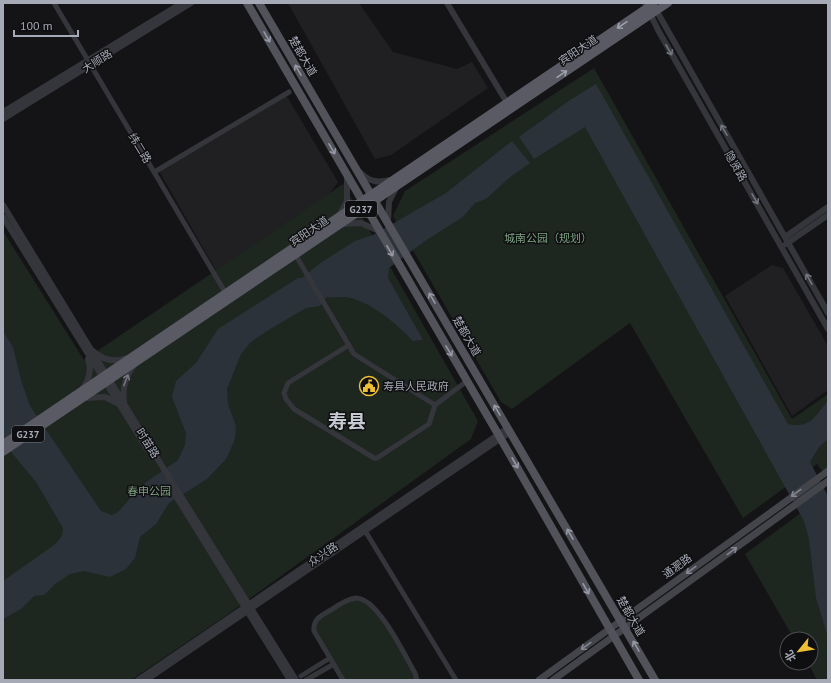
<svg xmlns="http://www.w3.org/2000/svg" width="831" height="683" font-family="'PT Sans','Noto Sans SC',sans-serif">
<style>
.built{fill:#202023}
.green{fill:#1e2620}
.water{fill:#2b3239}
.lines{fill:none;stroke-linecap:round;stroke-linejoin:round}
.minor{stroke:#35363b;stroke-width:5}
.tertiary{stroke:#35363b;stroke-width:6}
.secondary{stroke:#43454b;stroke-width:7}
.primary{stroke:#51525a;stroke-width:8}
.trunk{stroke:#595a63;stroke-width:8}
.oneway{stroke:#9ea2ae}
.oneway2{stroke:#9598a4}
.oneway3{stroke:#73767f}
.oneway4{stroke:#838791}
.labels{text-anchor:middle;stroke-width:3;stroke-linejoin:round;paint-order:stroke}
.shield{fill:#0f0f11;stroke:#797c84;stroke-width:1}
.shield-label{font-size:10px;font-weight:bold;fill:#a6aab6}
.street-label{font-size:11px;fill:#a6aab6;stroke:#0f0f11}
.park-label{font-size:11px;fill:#7da183;stroke:#0f0f11}
.poi-label{font-size:11px;fill:#a6aab6;stroke:#0f0f11;text-anchor:start}
.town-label{font-size:19px;font-weight:bold;fill:#c7c9d2;stroke:#0f0f11}
</style>
<rect width="100%" height="100%" fill="#141416"/>
<path class="built" d="M288 3H359L393 52 457 69 472 62 488 88 391 155 375 159Z
M286 95 338 182 322 204 218 274 158 169Z
M772 265 783 268 828 346V390L792 416 725 296Z"/>
<path class="green" d="M594 68 792 419 828 394V479L817 464 743 518 630 323 512 409 501 402 393 216 405 191Z
M343 184 478 421 471 439 227 615 131 680H3V231L84 360Z
M828 493V680H817L808 663H811V639H794L745 554Z
M356 600C360 601 364 601 367 604 383 616 411 661 416 680H345L316 631 317 620 344 604Z"/>
<path class="water" d="M596 84 788 424C810 429 816 416 828 400V439L819 447 810 462 828 496V637L816 598 809 539 804 521 585 127 534 159 519 137 570 100Z
M512 141 530 163 509 178 486 199 475 203 463 217 425 241 389 268 388 278 423 340 413 341C397 324 369 300 345 297 339 297 333 298 327 297L320 306 306 308 267 331 251 342 241 354 227 389 228 404 236 426 235 438 230 451 226 459 207 479 169 503 156 524 140 537 135 558 126 569 110 577 84 571 70 574 55 584 44 595 34 596 21 609 3 619V581L54 545C60 539 63 536 63 528L36 482 3 442V331L13 347 21 380 30 406 101 511 112 515 118 512 142 485 178 460 185 445 186 433 172 397 176 381 196 363 218 329 298 278H302L319 264 355 241 373 235 446 193Z"/>
<g class="lines">
<path class="minor" d="M54 3 225 292
M156 171 289 92
M295 254 354 354 435 405 467 381
M349 345 288 383 284 393 286 399 294 409 374 458H377L429 424 435 405
M364 529 456 680
M301 676 330 658
M306 680 334 664
M343 680 314 631C313 618 321 616 331 610 338 605 348 599 356 598 378 598 405 656 415 673L417 680"/>
<path class="tertiary" d="M447 3 509 106
M645 3 658 30 828 329
M655 8 828 313
M3 112 182 3
M3 119 191 3
M361 173C370 182 378 183 390 180
M3 205 162 466 296 680
M340 214 347 201V178
M3 217 147 449
M388 221 389 202 397 186
M343 224 361 223 379 231
M785 237 828 207
M786 244 828 215
M93 351C103 360 114 363 127 358
M82 389C89 381 92 369 88 359
M86 398 105 397 117 403
M124 401C122 388 126 376 134 365
M174 493 290 680
M138 680 508 428
M146 680 510 432"/>
<path class="secondary" d="M539 680 828 471
M553 680 828 481"/>
<path class="primary" d="M247 3 498 434 639 680
M259 3 655 680"/>
<path class="trunk" d="M3 444 654 3
M3 452 668 3"/>
</g>
<defs><path id="oneway-shaft" d="M-6 0H5M1.5-3L5.5 0L1.5 3" fill="none" stroke-width="1.6" stroke-linecap="round" stroke-linejoin="round"/></defs>
<g class="oneway">
<use href="#oneway-shaft" transform="translate(622 25) rotate(146)"/>
<use href="#oneway-shaft" transform="translate(562 74) rotate(-34)"/>
</g>
<g class="oneway2">
<use href="#oneway-shaft" transform="translate(267 37) rotate(60)"/>
<use href="#oneway-shaft" transform="translate(298 70) rotate(-120)"/>
<use href="#oneway-shaft" transform="translate(332 149) rotate(60)"/>
<use href="#oneway-shaft" transform="translate(390 251) rotate(60)"/>
<use href="#oneway-shaft" transform="translate(432 298) rotate(-120)"/>
<use href="#oneway-shaft" transform="translate(449 351) rotate(59)"/>
<use href="#oneway-shaft" transform="translate(497 410) rotate(-120)"/>
<use href="#oneway-shaft" transform="translate(515 463) rotate(61)"/>
<use href="#oneway-shaft" transform="translate(570 534) rotate(-120)"/>
<use href="#oneway-shaft" transform="translate(586 589) rotate(61)"/>
<use href="#oneway-shaft" transform="translate(636 646) rotate(-120)"/>
</g>
<g class="oneway3">
<use href="#oneway-shaft" transform="translate(669 50) rotate(60)"/>
<use href="#oneway-shaft" transform="translate(724 130) rotate(-120)"/>
<use href="#oneway-shaft" transform="translate(755 199) rotate(60)"/>
<use href="#oneway-shaft" transform="translate(809 279) rotate(-119)"/>
<use href="#oneway-shaft" transform="translate(126 380) rotate(-69)"/>
</g>
<g class="oneway4">
<use href="#oneway-shaft" transform="translate(796 493) rotate(144)"/>
<use href="#oneway-shaft" transform="translate(732 551) rotate(-36)"/>
<use href="#oneway-shaft" transform="translate(691 570) rotate(144)"/>
<use href="#oneway-shaft" transform="translate(586 646) rotate(144)"/>
</g>
<defs>
<symbol id="civic-ring" viewBox="-11 -11 22 22"><circle r="9.5" fill="#0f0f11" stroke="#eebf34" stroke-width="1.5"/><path d="M-.6-6.5H3V-4.5H.6V-3L4-1V1h2V6H-6V1h2V-1L-.6-3ZM-1.2 2.5V6h2.4V2.5Z" fill="#eebf34"/></symbol>
</defs>
<g fill-rule="evenodd">
<use href="#civic-ring" x="358" y="375" width="22" height="22"/>
</g>
<g class="labels">
<g class="shield">
<rect x="345" y="201" width="32" height="16" rx="3"/>
<rect x="12" y="426" width="32" height="16" rx="3"/>
</g>
<g class="shield-label">
<text x="361" y="213">G237</text>
<text x="28" y="438">G237</text>
</g>
<g class="street-label">
<text transform="translate(578 50) rotate(-34)" y="4">宾阳大道</text>
<text transform="translate(303 56) rotate(60)" y="4">楚都大道</text>
<text transform="translate(97 61) rotate(-32)" y="4">大顺路</text>
<text transform="translate(140 148) rotate(59)" y="4">纬二路</text>
<text transform="translate(736 166) rotate(60)" y="4">隐贤路</text>
<text transform="translate(309 231) rotate(-34)" y="4">宾阳大道</text>
<text transform="translate(467 336) rotate(60)" y="4">楚都大道</text>
<text transform="translate(148 443) rotate(58)" y="4">时苗路</text>
<text transform="translate(323 554) rotate(-34)" y="4">众兴路</text>
<text transform="translate(677 566) rotate(-36)" y="4">通淝路</text>
<text transform="translate(631 616) rotate(60)" y="4">楚都大道</text>
</g>
<g class="park-label">
<text x="548" y="242">城南公园（规划）</text>
<text x="149" y="495">春申公园</text>
</g>
<g class="poi-label">
<text x="383" y="390">寿县人民政府</text>
</g>
<g class="town-label">
<text x="347" y="428">寿县</text>
</g>
</g>
<rect width="831" height="683" fill="none" stroke="#a6aab6" stroke-width="8"/>
<g transform="translate(799 651) rotate(240)"><circle r="19" fill="#0f0f11" stroke="#4b4d53"/>
<path d="M0-3L7 15L0 10L-7 15Z" fill="#eebf34"/>
<text y="-6" font-size="11" font-weight="bold" text-anchor="middle" fill="#a6aab6">北</text>
</g>
<path d="M14 30v6h64v-6" fill="none" stroke="#a6aab6" stroke-width="2"/>
<text x="20" y="30" font-size="12" fill="#a6aab6" stroke="#0f0f11" stroke-width="3" paint-order="stroke">100 m</text>
</svg>
